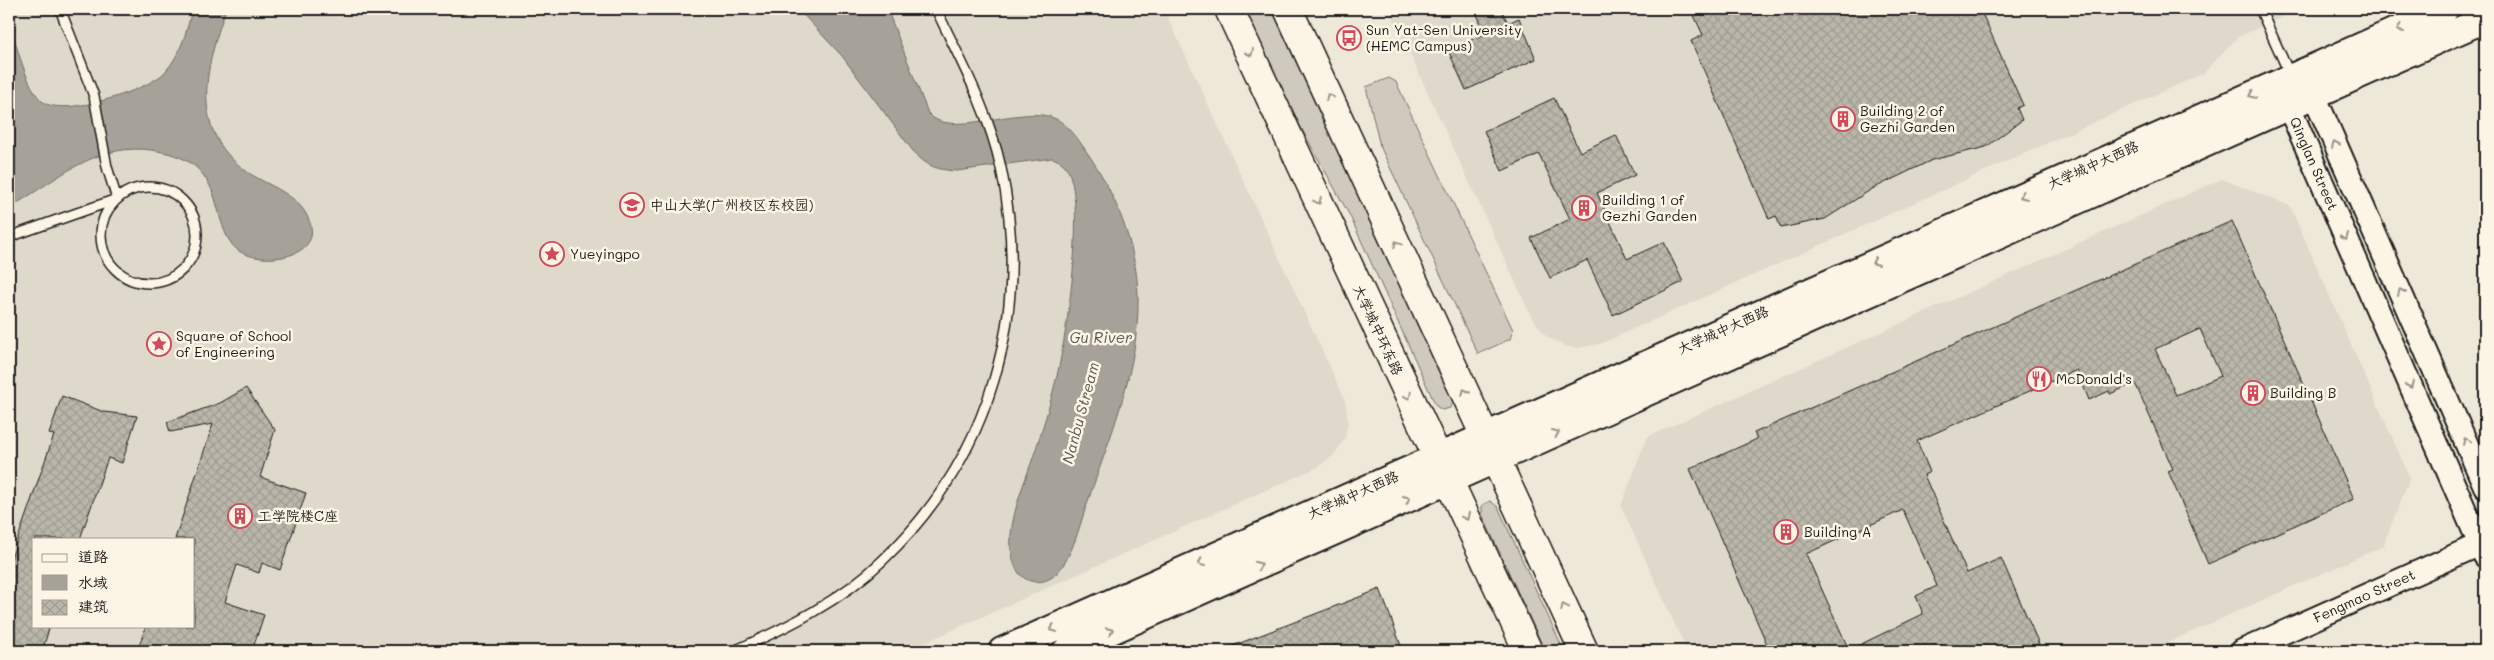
<svg xmlns="http://www.w3.org/2000/svg" width="2494" height="660" font-family="Mali,'LXGW WenKai TC',sans-serif">
<style>
.built{fill:#ded9cb;fill-rule:evenodd}
.grass{fill:#cfcabd;stroke:#76736c}
.water{fill:#a7a299;stroke:#6f6c67}
.building{fill:url(#building-cross-hatch);stroke:#1c1c1c;fill-rule:evenodd}
.lines{fill:none;stroke-linecap:round;stroke-linejoin:round}
.service-casing{stroke:#1c1c1c;stroke-width:12}
.tertiary-casing{stroke:#1c1c1c;stroke-width:26}
.secondary-casing{stroke:#1c1c1c;stroke-width:30}
.primary-casing{stroke:#1c1c1c;stroke-width:31}
.service{stroke:#fcf5e5;stroke-width:9}
.tertiary{stroke:#fcf5e5;stroke-width:22}
.secondary{stroke:#fcf5e5;stroke-width:26}
.primary{stroke:#fcf5e5;stroke-width:28}
.oneway{stroke:#97938b}
.labels{text-anchor:middle;stroke-width:5;stroke-linejoin:round;paint-order:stroke}
.poi-label{font-size:14px;fill:#1c1c1c;stroke:#fcf5e5;text-anchor:start}
.street-label{font-size:14px;fill:#1c1c1c;stroke:#fcf5e5}
.water-label{font-size:15px;font-style:italic;fill:#5b5854;stroke:#fcf5e5}
</style>
<defs>
<pattern id="building-cross-hatch" width="8" height="8" patternUnits="userSpaceOnUse" patternTransform="scale(1.25)"><rect width="8" height="8" fill="#bab6aa"/><path d="M0 0l8 8M0 8l8-8" fill="none" stroke="#9f9c92"/></pattern>
</defs>
<rect width="100%" height="100%" fill="#eee8d9"/>
<filter id="ink" filterUnits="userSpaceOnUse"><feTurbulence type="fractalNoise" baseFrequency=".02" numOctaves="2"/><feDisplacementMap in="SourceGraphic" scale="10" xChannelSelector="R" yChannelSelector="G"/><feConvolveMatrix kernelMatrix="1 2 1 2 8 2 1 2 1" color-interpolation-filters="sRGB"/></filter>
<g filter="url(#ink)">
<path class="built" d="M9 9H1164L1345 400 1348 422 1345 438 1334 455 1318 467 906 651H9ZM34 539H194V626H34Z
M1389 9H2347L2341 12 2298 10 2238 37 2204 73 1600 344 1578 348 1564 346 1546 336 1532 318Z
M2222 179 2290 206 2410 478 2383 546 2149 651H1687L1621 506 1647 437Z"/>
<path class="grass" d="M1245 9H1273L1451 395 1453 403 1450 408 1442 410 1436 406 1350 216 1294 115Z
M1389 78 1396 82 1513 330 1510 339 1478 354 1380 146 1366 87Z
M1490 501 1498 507 1564 651H1545L1482 514V505Z"/>
<path class="water" d="M192 9H226C205 69 187 133 252 175 272 187 298 195 308 218 327 257 264 267 239 251 220 238 220 205 210 186 200 166 185 157 163 152 98 138 61 178 9 208V21C16 42 26 88 43 102 64 118 149 90 165 72 181 54 187 31 192 9Z
M798 9H887L928 113C949 141 1023 102 1056 119 1069 125 1078 139 1086 151 1114 190 1137 246 1138 295 1140 368 1110 436 1087 504 1079 526 1073 557 1056 574 1049 581 1040 583 1031 581 1012 576 1010 551 1011 534 1014 506 1025 481 1034 455 1042 430 1050 405 1056 380 1066 340 1088 200 1066 167 1062 162 1058 160 1052 158L957 171C937 170 926 166 913 151L842 56Z"/>
<path class="building" d="M1475 9H1501L1508 23 1519 18 1536 59 1466 90 1448 50 1485 34Z
M1691 9H1980L2023 105 2017 108 2022 120 1986 147 1932 160 1872 189 1825 219 1781 228 1776 216 1769 219 1691 41 1703 35Z
M1554 98 1580 152 1616 135 1635 175 1597 193 1627 259 1664 242 1683 282 1613 315 1587 260 1550 278 1531 238 1570 219 1539 154 1502 171 1484 131Z
M2232 221 2354 499 2208 564 2168 471 2173 469 2135 383 2110 394 2109 391 2089 400 2077 370 1917 441 1930 472 1924 475 1967 573 2001 558 2039 644 2022 651H1770L1690 469 1757 439 1754 433ZM2200 329 2221 376 2176 395 2155 349ZM1903 510 1937 586 1916 596 1923 614 1849 650 1806 554Z
M246 388 275 430 260 477 306 493 280 570 262 563 259 573 237 565 225 602 264 615 252 651H137L146 626H194V539H175L213 424 170 432 167 422 220 403Z
M62 396 104 412 137 416 122 463 108 458 80 539H34V626H50L42 651H9V564L54 435 49 434Z
M1380 589 1403 651H1223L1222 650Z"/>
<g class="lines">
<defs>
<path id="service" d="M2260 9 2290 75
M101 235a48 48 0 1 1 96 0a48 48 0 1 1-96 0Z
M9 237 117 199 107 167 94 96 60 9
M734 651C788 627 841 601 883 560 991 457 1032 312 1001 168 989 112 960 59 936 9"/>
<g id="tertiary">
<path d="M2300 85 2314 95 2485 486"/>
<path id="s1" d="M2290 88 2289 107 2485 556"/>
<path id="s2" d="M2242 651 2485 542"/>
</g>
<path id="secondary" d="M1002 651 2445 9
M1066 651 2485 19"/>
<path id="primary" d="M1229 9 1528 651
M1288 9 1584 651"/>
</defs>
<use href="#service" class="service-casing"/>
<use href="#tertiary" class="tertiary-casing"/>
<use href="#secondary" class="secondary-casing"/>
<use href="#primary" class="primary-casing"/>
<use href="#service" class="service"/>
<use href="#tertiary" class="tertiary"/>
<use href="#secondary" class="secondary"/>
<use href="#primary" class="primary"/>
</g>
<defs><path id="oneway-chevron" d="M-2-3.5L2.5 0L-2 3.5" fill="none" stroke-width="1.6" stroke-linecap="round" stroke-linejoin="round" transform="scale(1.25)"/></defs>
<g class="oneway">
<use href="#oneway-chevron" transform="translate(2400 29) rotate(156)"/>
<use href="#oneway-chevron" transform="translate(1250 53) rotate(65)"/>
<use href="#oneway-chevron" transform="translate(2252 95) rotate(156)"/>
<use href="#oneway-chevron" transform="translate(1329 97) rotate(-115)"/>
<use href="#oneway-chevron" transform="translate(2335 144) rotate(-114)"/>
<use href="#oneway-chevron" transform="translate(2023 196) rotate(156)"/>
<use href="#oneway-chevron" transform="translate(1318 201) rotate(65)"/>
<use href="#oneway-chevron" transform="translate(2345 237) rotate(66)"/>
<use href="#oneway-chevron" transform="translate(1397 244) rotate(-115)"/>
<use href="#oneway-chevron" transform="translate(1875 262) rotate(156)"/>
<use href="#oneway-chevron" transform="translate(2401 292) rotate(-114)"/>
<use href="#oneway-chevron" transform="translate(2410 385) rotate(66)"/>
<use href="#oneway-chevron" transform="translate(1465 392) rotate(-114)"/>
<use href="#oneway-chevron" transform="translate(1408 396) rotate(64)"/>
<use href="#oneway-chevron" transform="translate(1556 433) rotate(-24)"/>
<use href="#oneway-chevron" transform="translate(2466 441) rotate(-114)"/>
<use href="#oneway-chevron" transform="translate(1407 499) rotate(-24)"/>
<use href="#oneway-chevron" transform="translate(1466 517) rotate(64)"/>
<use href="#oneway-chevron" transform="translate(1201 563) rotate(156)"/>
<use href="#oneway-chevron" transform="translate(1259 565) rotate(-24)"/>
<use href="#oneway-chevron" transform="translate(1564 607) rotate(-115)"/>
<use href="#oneway-chevron" transform="translate(1053 629) rotate(156)"/>
<use href="#oneway-chevron" transform="translate(1110 631) rotate(-24)"/>
</g>
</g>
<defs>
<symbol id="bus-ring" viewBox="-11 -11 22 22"><circle r="9.5" fill="#fcf5e5" stroke="#d1495b" stroke-width="1.5"/><path d="M-5-6H5V4H4V6H2V4H-2V6H-4V4H-5ZM-3.5-4V0h7V-4ZM-3.5 1.2v1.5H-2V1.2ZM2 1.2v1.5H3.5V1.2Z" fill="#d1495b"/></symbol>
<symbol id="building-ring" viewBox="-11 -11 22 22"><circle r="9.5" fill="#fcf5e5" stroke="#d1495b" stroke-width="1.5"/><path d="M-4-6H4V6H1V3H-1V6H-4ZM-2.5-4.3h1.7v1.8h-1.7ZM.8-4.3h1.7v1.8H.8ZM-2.5-1h1.7V.8h-1.7ZM.8-1h1.7V.8H.8Z" fill="#d1495b"/></symbol>
<symbol id="university-ring" viewBox="-11 -11 22 22"><circle r="9.5" fill="#fcf5e5" stroke="#d1495b" stroke-width="1.5"/><path d="M0-5L7-2L0 1L-7-2ZM-4 1L0 2.5L4 1V4Q0 6-4 4Z" fill="#d1495b"/></symbol>
<symbol id="sight-ring" viewBox="-11 -11 22 22"><circle r="9.5" fill="#fcf5e5" stroke="#d1495b" stroke-width="1.5"/><path d="M0-6L1.8-2.2L6-1.7L2.9 1.2L3.7 5.4L0 3.3L-3.7 5.4L-2.9 1.2L-6-1.7L-1.8-2.2Z" fill="#d1495b"/></symbol>
<symbol id="restaurant-ring" viewBox="-11 -11 22 22"><circle r="9.5" fill="#fcf5e5" stroke="#d1495b" stroke-width="1.5"/><path d="M-5-6h1v4h1v-4h1v4h1v-4h1v5L-1.5 .5V6h-2V.5L-5-1ZM5-6V6H3V1.5H1.5Q1.5-4 5-6Z" fill="#d1495b"/></symbol>
</defs>
<g fill-rule="evenodd">
<use href="#bus-ring" x="1335" y="24" width="28" height="28"/>
<use href="#building-ring" x="1829" y="105" width="28" height="28"/>
<use href="#university-ring" x="618" y="191" width="28" height="28"/>
<use href="#building-ring" x="1570" y="194" width="28" height="28"/>
<use href="#sight-ring" x="538" y="240" width="28" height="28"/>
<use href="#sight-ring" x="145" y="330" width="28" height="28"/>
<use href="#restaurant-ring" x="2025" y="365" width="28" height="28"/>
<use href="#building-ring" x="2239" y="379" width="28" height="28"/>
<use href="#building-ring" x="226" y="502" width="28" height="28"/>
<use href="#building-ring" x="1772" y="518" width="28" height="28"/>
</g>
<g class="labels">
<g class="poi-label">
<text x="1366" y="35">Sun Yat-Sen University<tspan x="1366" dy="16">(HEMC Campus)</tspan></text>
<text x="1860" y="116">Building 2 of<tspan x="1860" dy="16">Gezhi Garden</tspan></text>
<text x="1602" y="205">Building 1 of<tspan x="1602" dy="16">Gezhi Garden</tspan></text>
<text x="650" y="210">中山大学(广州校区东校园)</text>
<text x="570" y="259">Yueyingpo</text>
<text x="176" y="341">Square of School<tspan x="176" dy="16">of Engineering</tspan></text>
<text x="2056" y="384">McDonald's</text>
<text x="2270" y="398">Building B</text>
<text x="258" y="521">工学院楼C座</text>
<text x="1804" y="537">Building A</text>
</g>
<g class="street-label">
<text dy="5" stroke="none"><textPath href="#s1" startOffset="81">Qinglan Street</textPath></text>
<text transform="translate(2093 165) rotate(-24)" y="5">大学城中大西路</text>
<text transform="translate(1378 330) rotate(65)" y="5">大学城中环东路</text>
<text transform="translate(1723 330) rotate(-24)" y="5">大学城中大西路</text>
<text transform="translate(1353 495) rotate(-24)" y="5">大学城中大西路</text>
<text dy="5" stroke="none"><textPath href="#s2" startOffset="134">Fengmao Street</textPath></text>
</g>
<g class="water-label">
<text x="1101" y="343">Gu River</text>
<text transform="translate(1081 413) rotate(-75)" y="5">Nanbu Stream</text>
</g>
</g>
<rect width="2494" height="660" fill="none" stroke="#fcf5e5" stroke-width="30"/>
<rect x="15" y="15" width="2464" height="630" fill="none" stroke="#1c1c1c" stroke-width="2" filter="url(#ink)"/>
<rect x="32" y="538" width="162" height="90" fill="#fcf5e5" stroke="#a29e95"/>
<rect x="42" y="554" width="25" height="8" fill="#fcf5e5" stroke="#a29e95"/>
<text x="78" y="562" font-size="15" fill="#1c1c1c">道路</text>
<rect x="42" y="575" width="25" height="15" fill="#a7a299" stroke="#a29e95"/>
<text x="78" y="588" font-size="15" fill="#1c1c1c">水域</text>
<rect x="42" y="600" width="25" height="15" fill="url(#building-cross-hatch)" stroke="#a29e95"/>
<text x="78" y="612" font-size="15" fill="#1c1c1c">建筑</text>
</svg>
